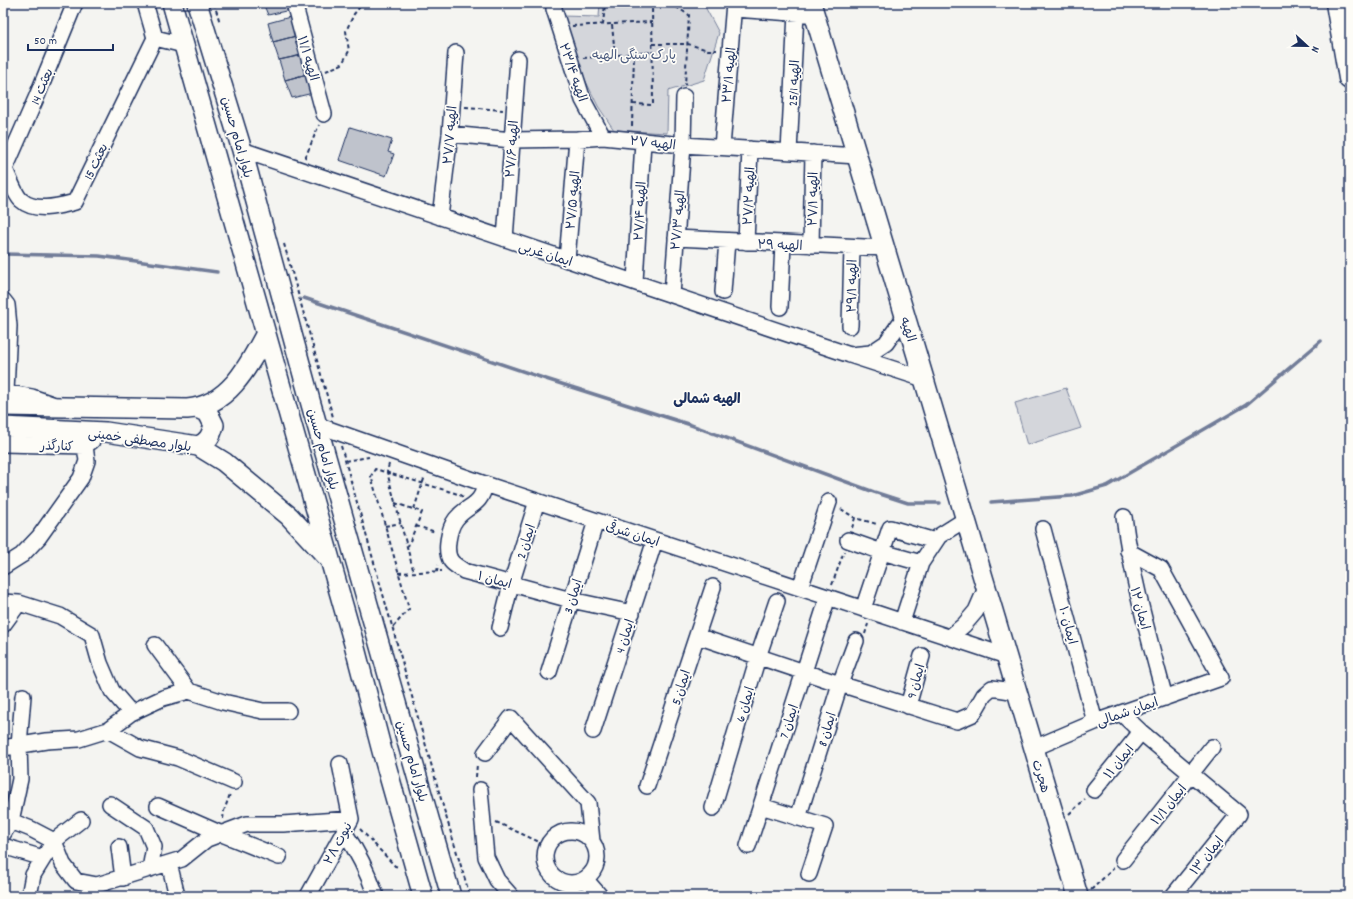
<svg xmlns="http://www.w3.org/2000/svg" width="1353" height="899" font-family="Dekko,'Playpen Sans Arabic',sans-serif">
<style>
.green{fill:#d4d6db;stroke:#78829c}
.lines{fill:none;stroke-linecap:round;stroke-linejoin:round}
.stream{stroke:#717c98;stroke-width:3.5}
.building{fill:#bfc3cc;stroke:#1b2f5e}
.minor-casing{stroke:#1b2f5e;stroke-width:18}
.major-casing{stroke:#1b2f5e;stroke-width:22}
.highway-casing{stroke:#1b2f5e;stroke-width:25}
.path{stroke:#1b2f5e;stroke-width:2;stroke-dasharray:4 3;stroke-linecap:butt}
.minor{stroke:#fdfcf7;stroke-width:15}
.major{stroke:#fdfcf7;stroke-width:19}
.highway{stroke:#fdfcf7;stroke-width:22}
.labels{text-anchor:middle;stroke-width:3.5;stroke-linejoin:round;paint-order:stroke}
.park-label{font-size:13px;fill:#49597d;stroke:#fdfcf7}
.street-label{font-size:13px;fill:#1b2f5e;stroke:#fdfcf7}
.neighbourhood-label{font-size:14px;font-weight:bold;fill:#1b2f5e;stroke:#fdfcf7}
</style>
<rect width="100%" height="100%" fill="#f4f4f1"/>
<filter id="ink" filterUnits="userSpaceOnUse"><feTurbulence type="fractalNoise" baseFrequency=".025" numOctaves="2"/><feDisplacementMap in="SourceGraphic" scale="8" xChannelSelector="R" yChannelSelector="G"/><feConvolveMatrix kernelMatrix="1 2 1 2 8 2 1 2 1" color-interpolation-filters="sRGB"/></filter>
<g filter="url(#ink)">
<path class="green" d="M600 3H703L719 33 704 80 668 91 667 133 614 130 598 106 572 53 562 16 599 17Z
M1066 388 1081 428 1027 445 1015 403Z"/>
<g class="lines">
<path class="stream" d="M3 254 99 256 217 272
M304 298 546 379 691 425 874 492 908 503H940
M991 502 1072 496 1107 486 1246 405 1321 341"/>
</g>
<path class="building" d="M263 3H288L290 10 268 15Z
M290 17 296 36 273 42 268 23Z
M296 36 302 55 279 60 273 42Z
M302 55 307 74 285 80 279 60Z
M307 74 313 93 292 98 285 80Z
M350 127 392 140 388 152 394 154 386 176 339 160Z"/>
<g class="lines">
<defs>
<path id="minor" d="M75 3 37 96 5 169C8 176 16 196 21 200 35 213 59 206 75 202L155 38
M145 3 155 38 184 45
M294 3 324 114
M554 3V9L583 100 603 137
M734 9 806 14
M450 134 512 140 577 139 603 137 683 145 857 156
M722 147 734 3
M242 150 850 355
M789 152 796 13
M440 217 450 134 456 53
M676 238 885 248
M505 239 518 59
M746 242 750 149
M811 245 813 153
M567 260 577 139
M635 282 643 141
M723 292 727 241
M672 295 683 145 684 97
M3 300 7 305 9 326 6 392
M780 307 783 244
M905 316 886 343 871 353 850 355 924 379
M850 326 852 247
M3 392 32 397 52 404
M317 425 485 484 1006 656
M3 444 85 446 92 441
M485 484C481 507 468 504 456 519 449 528 444 551 451 561 454 565 460 568 464 571L571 600 632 613
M1124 517C1132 579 1149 638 1165 698
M1043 529 1095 722
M848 540 882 552 921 563 939 536 966 519
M3 567 22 555 39 537 81 478 87 461 85 446
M800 588 829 502
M3 602 19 603 60 616 92 635 100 663 112 691 131 713
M863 609 890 528 935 541
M902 622 921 563
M3 625 19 603
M500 628 511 584 537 501
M697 636 840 684 957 721 973 714 984 695 992 688 1017 692
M950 637 964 625 976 611 986 588
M155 645 189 691
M549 672 596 521
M908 706 922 656
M1121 713 1141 732 1239 814 1173 896
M108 730 140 748 178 758 234 782
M593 731 655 540
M3 748 46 741 79 739 108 730 131 713 163 698 189 691 223 702 263 711H288
M1034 748 1095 722 1221 678 1161 569 1128 551
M485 753 511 718 588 803 592 841
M647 786 713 587
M480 790 486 857 497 880 511 896
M1094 790 1141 732
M110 804 146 828 154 847 150 869
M158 806 222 834 279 857
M761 806 825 826 809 874
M713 808 758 657 777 601
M798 818 840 684 856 641
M11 821 31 829 54 841 63 864 76 881 97 885 182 859 207 839 247 824H283L351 819
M545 857a26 26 0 1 1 52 0a26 26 0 1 1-52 0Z
M344 832C358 852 368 873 376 896
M3 834 11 821 20 779 19 745 23 696
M3 846 43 858
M748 846 828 597
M119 847 123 878
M1123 860 1212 747
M169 863 177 896
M586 880 600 896
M29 896 33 875 54 841 81 820
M308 896 351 819 340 764"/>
<path id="major" d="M172 3 354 644 382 751 423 896
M197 3 242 150 311 404 451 896
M811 3 915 349 1078 896
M3 406 187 409C228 406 248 367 265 335
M197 408 208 413 214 425C211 436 208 442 198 446
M3 427 106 432 198 446 224 462 289 516 328 558"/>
<path id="highway" d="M1337 3 1350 78"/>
</defs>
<use href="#minor" class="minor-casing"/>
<use href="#major" class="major-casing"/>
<use href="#highway" class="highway-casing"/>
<path class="path" d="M214 3 220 23
M670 3 689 15 685 85
M652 4 669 3
M603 25 605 3
M612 25 615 55
M572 26 652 22
M652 44H688L708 50H717
M583 58 652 52
M326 71 342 64 349 51 346 31 354 14 363 3
M633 104 653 105 652 3
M465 107 503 110
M632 126 634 54
M305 158 319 125
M284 244 333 417
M341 446 445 813 470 896
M345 461 369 457
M389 464 387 472 414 573
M395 503 422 512 408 546
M414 509 425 476
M841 509 855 518
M385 526 401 523
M416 526 436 532
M852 528 855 518 877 524
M437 572 438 565
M398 573 442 571
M832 585 844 551
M393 627 409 609 371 476 375 469 458 494 463 497
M865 634 868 624
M476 777 477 764
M1069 814 1085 799
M223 819 224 811 230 794
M496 822 548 846
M360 829 395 866 399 867
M1091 890 1114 868"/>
<use href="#minor" class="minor"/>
<use href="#major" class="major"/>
<use href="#highway" class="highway"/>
</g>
</g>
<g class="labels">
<g class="park-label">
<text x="634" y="59">پارک سنگی الهیه</text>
</g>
<g class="street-label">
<text transform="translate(309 58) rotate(74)" y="5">الهیه ۱۱/۱</text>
<text transform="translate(574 72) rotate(71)" y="5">الهیه ۲۳/۴</text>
<text transform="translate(728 75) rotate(-85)" y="5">الهیه ۲۳/۱</text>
<text transform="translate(793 83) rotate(-87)" y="5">الهیه 25/1</text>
<text transform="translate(41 86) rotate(-67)" y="5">بعثت 14</text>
<text transform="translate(449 135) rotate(-85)" y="5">الهیه ۲۷/۷</text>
<text transform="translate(238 137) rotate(74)" y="5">بلوار امام حسین</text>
<text transform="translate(653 142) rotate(6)" y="5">الهیه ۲۷</text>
<text transform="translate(511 149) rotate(-86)" y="5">الهیه ۲۷/۶</text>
<text transform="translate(95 161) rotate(-64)" y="5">بعثت 15</text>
<text transform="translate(748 196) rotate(-87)" y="5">الهیه ۲۷/۲</text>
<text transform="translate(812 199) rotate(-89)" y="5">الهیه ۲۷/۱</text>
<text transform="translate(572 200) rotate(-85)" y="5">الهیه ۲۷/۵</text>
<text transform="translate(639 211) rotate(-87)" y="5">الهیه ۲۷/۴</text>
<text transform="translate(677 220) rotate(-85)" y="5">الهیه ۲۷/۳</text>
<text transform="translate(780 244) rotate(2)" y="5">الهیه ۲۹</text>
<text transform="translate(546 253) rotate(18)" y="5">ایمان غربی</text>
<text transform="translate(851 286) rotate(-89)" y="5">الهیه ۲۹/۱</text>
<text transform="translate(909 329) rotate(73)" y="5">الهیه</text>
<text transform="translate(140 439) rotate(8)" y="5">بلوار مصطفی خمینی</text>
<text transform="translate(57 445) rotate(2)" y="5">کنارگذر</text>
<text transform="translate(324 449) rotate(74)" y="5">بلوار امام حسین</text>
<text transform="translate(633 533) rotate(18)" y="5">ایمان شرقی</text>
<text transform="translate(525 541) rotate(-72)" y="5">ایمان 2</text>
<text transform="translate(495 579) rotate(15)" y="5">ایمان ۱</text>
<text transform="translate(572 596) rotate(-73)" y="5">ایمان 3</text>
<text transform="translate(1141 608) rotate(75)" y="5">ایمان ۱۲</text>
<text transform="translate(1069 625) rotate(75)" y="5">ایمان ۱۰</text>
<text transform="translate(624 636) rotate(-72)" y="5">ایمان 4</text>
<text transform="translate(915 681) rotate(-74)" y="5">ایمان 9</text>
<text transform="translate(680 687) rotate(-72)" y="5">ایمان 5</text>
<text transform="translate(744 704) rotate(-73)" y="5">ایمان 6</text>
<text transform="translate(1127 711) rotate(-19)" y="5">ایمان شمالی</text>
<text transform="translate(788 721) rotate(-72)" y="5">ایمان 7</text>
<text transform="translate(826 729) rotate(-73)" y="5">ایمان 8</text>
<text transform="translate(413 761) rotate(74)" y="5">بلوار امام حسین</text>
<text transform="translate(1118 761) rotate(-51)" y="5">ایمان ۱۱</text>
<text transform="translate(1042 776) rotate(73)" y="5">هجرت</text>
<text transform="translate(1168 804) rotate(-51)" y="5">ایمان ۱۱/۱</text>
<text transform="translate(337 843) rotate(-62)" y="5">نبوت ۲۸</text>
<text transform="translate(1206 855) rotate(-51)" y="5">ایمان ۱۳</text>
</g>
<g class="neighbourhood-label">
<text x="707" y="403">الهیه شمالی</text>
</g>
</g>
<rect width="1353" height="899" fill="none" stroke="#fdfcf7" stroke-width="16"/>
<rect x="8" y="8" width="1337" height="883" fill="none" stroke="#1b2f5e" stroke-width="1.5" filter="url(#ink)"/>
<g transform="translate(1307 46) rotate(112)" stroke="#fdfcf7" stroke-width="3" paint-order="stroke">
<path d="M0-3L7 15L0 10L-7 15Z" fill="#1b2f5e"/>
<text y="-6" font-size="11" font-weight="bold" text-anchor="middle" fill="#1b2f5e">N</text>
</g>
<path d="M28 44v6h85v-6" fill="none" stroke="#1b2f5e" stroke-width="2"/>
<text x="34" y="44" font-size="12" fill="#1b2f5e" stroke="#fdfcf7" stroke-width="3" paint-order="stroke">50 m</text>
</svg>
